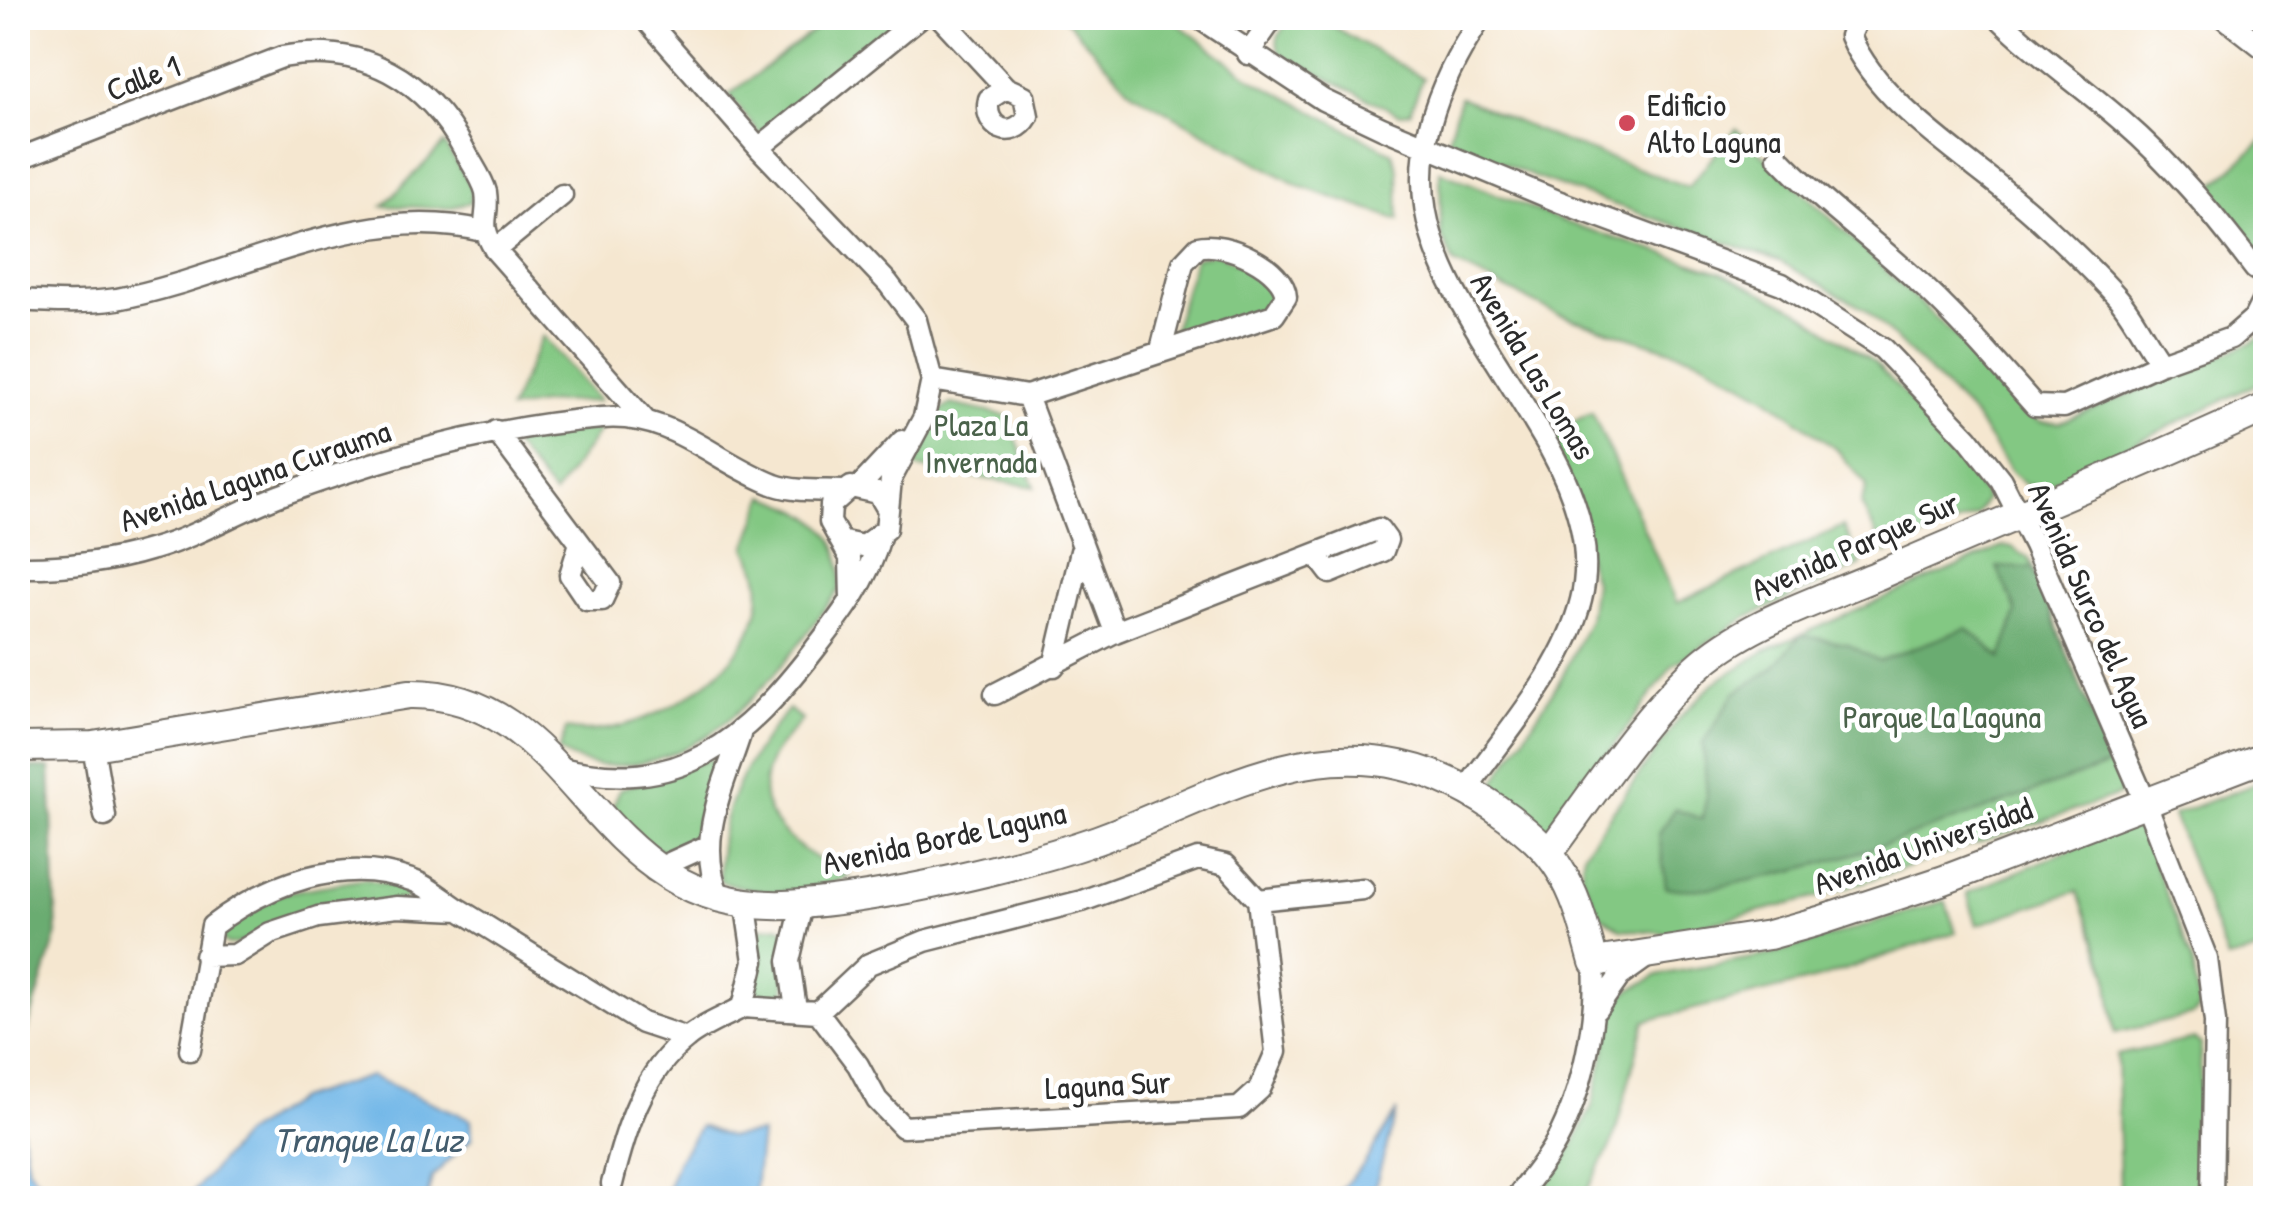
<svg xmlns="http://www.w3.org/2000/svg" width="2283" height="1216" font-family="'Patrick Hand',sans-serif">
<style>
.green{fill:#83c883;stroke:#577a57;stroke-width:2.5}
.forest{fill:#6aac71;stroke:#4a6c4e;stroke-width:2.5}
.water{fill:#70b6e7;stroke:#4e7089;stroke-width:2.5}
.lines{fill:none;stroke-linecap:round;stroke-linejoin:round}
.street-casing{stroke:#726d65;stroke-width:25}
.secondary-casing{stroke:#726d65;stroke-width:32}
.street{stroke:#fff;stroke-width:20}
.secondary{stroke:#fff;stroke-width:28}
.poi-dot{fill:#d1495b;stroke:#fff;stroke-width:4}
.labels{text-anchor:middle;stroke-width:9;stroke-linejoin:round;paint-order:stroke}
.street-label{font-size:32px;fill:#2b2b2b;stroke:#fff}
.poi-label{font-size:32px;fill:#2b2b2b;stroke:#fff;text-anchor:start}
.park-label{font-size:32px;fill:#4a624a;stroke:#fff}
.water-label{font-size:35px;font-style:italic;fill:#435c6d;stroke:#fff}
</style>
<rect width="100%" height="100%" fill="#fff"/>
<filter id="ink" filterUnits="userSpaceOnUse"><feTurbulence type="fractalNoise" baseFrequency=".01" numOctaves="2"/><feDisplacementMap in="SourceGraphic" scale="20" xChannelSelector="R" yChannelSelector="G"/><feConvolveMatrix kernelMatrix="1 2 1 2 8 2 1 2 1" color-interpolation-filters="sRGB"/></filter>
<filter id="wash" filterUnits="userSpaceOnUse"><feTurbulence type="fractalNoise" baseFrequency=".0048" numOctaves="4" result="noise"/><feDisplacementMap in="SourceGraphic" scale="40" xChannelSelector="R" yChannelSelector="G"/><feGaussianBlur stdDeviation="2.25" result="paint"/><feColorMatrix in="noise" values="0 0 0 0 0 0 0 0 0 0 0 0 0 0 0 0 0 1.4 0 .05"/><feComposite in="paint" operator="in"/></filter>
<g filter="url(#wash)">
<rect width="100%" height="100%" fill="#f5e7d0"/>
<path class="green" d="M831 18H903L760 134 729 95Z
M1064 18H1170L1252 79 1392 153 1398 169 1399 220 1299 186 1132 92Z
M1291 18H1318L1423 78 1410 112 1399 114 1281 55C1272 39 1281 31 1291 18Z
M1460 97 1547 135 1688 187 1736 129 1965 345 2026 414 2040 422 2060 423 2253 342 2265 332V380L2048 485H2026L2011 472 1973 415 1866 310 1779 261 1534 177 1448 139Z
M2265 138V258L2209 190Z
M444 144 471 185V202L449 208 383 206Z
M1440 171 1562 221 1720 272 1799 311 1875 363 1967 461 1986 499 1977 515 1886 554 1861 504 1867 486 1838 451 1768 398 1700 359 1557 314 1454 263 1441 235Z
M1216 253 1277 283 1273 306 1176 334 1173 331 1195 258Z
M543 335V336L599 401 552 402 509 410Z
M951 404 1007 416 1035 487 914 467 942 410Z
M1592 412 1677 603 1843 526 1861 565 1748 617 1673 665 1549 834 1492 791V786L1561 679 1589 619 1594 582 1551 434Z
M601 428 554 495 509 439Z
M765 496C812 512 848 532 839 590 784 663 725 756 625 765 600 767 580 765 559 751L566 729C649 746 807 641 746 548Z
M2002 547H2012L2029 559 2122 788 2119 795 1823 896 1669 933 1621 929 1600 915 1581 875 1584 852 1680 717 1714 683 1766 650Z
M789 709 802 720C792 732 779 744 772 757 742 818 806 856 850 876 808 896 763 896 720 881 715 813 746 758 789 709Z
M710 759 719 770 688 848C647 859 638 837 612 808L620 789Z
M2265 780V950L2227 959 2173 815Z
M2131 824 2141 830 2193 963 2199 1009 2193 1015 2115 1033 2108 974 2077 891 1977 925 1967 893Z
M365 879 408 889 406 899 236 944 227 945 220 937 223 928 282 893Z
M1945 901 1956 932 1821 978 1645 1021 1613 1141 1583 1198H1538L1572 1148 1592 1106 1615 1009 1624 994 1658 975 1774 954Z
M779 926 787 931 785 995 769 999 756 990 758 933 762 928Z
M2194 1039 2201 1044 2197 1198H2120L2117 1055Z"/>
<path class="forest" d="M1997 567 2032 568 2112 764C1993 804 1879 854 1756 879 1725 885 1697 894 1666 887L1659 834 1675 809 1702 819 1707 795 1703 743 1735 693 1772 669 1801 635 1847 644 1879 661 1967 628 2001 658 2017 612Z
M18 767 50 768 57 934 18 1060Z"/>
<path class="water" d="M370 1076 471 1119 472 1138 432 1177 427 1198H188L243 1135 298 1099Z
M18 1107 28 1168 52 1198H18Z
M1397 1111 1376 1183 1366 1198H1333L1363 1165Z
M700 1126 729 1137 761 1133 754 1198H664L677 1162Z"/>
</g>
<g filter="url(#ink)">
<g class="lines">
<defs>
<path id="street" d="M645 18 759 148 888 283 916 320 932 380 924 417 891 479 888 510
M941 18 1006 88 1024 96 1028 116C1013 142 982 128 989 99L1006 88
M1199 18 1323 100 1382 128 1560 202 1782 284 1883 349 1968 438 2001 480 2034 545 2145 801 2207 959 2215 1022 2212 1198
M1858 18 1850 36C1881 109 1979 164 2036 217 2064 243 2094 270 2119 299 2135 318 2146 343 2161 363
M1999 18C2037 56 2081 85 2122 121 2173 165 2214 215 2255 269L2266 275
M2225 18 2266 50
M1248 54 1273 18
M759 148 919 18
M1778 157C1820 201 1867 235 1912 276 1957 316 1995 361 2035 406L2064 407 2161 363 2231 338 2254 318 2266 294
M18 159 282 57C362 42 427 80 465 151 471 163 483 179 486 192 490 221 477 220 495 250L645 420
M495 250 562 195
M18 300C50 302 85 304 117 299 238 276 357 201 483 231
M932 380 1027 396 1274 315 1286 297C1285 268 1225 240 1198 247L1183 263 1161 350
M1027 396 1115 632
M496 431 610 583 602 600H587L570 575 580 543
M860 486 902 441
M844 542 863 546 886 529 888 510 878 493 851 487 831 505 830 522 850 558 851 600
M18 567C61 568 111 562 153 549 196 537 236 512 278 496 382 457 491 427 602 418 672 412 714 462 775 485 796 492 822 490 843 491
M1054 666 1081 551
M995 694 1115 632 1379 529 1387 540 1383 551 1330 573 1317 556
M93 746 105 816
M557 767C680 798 744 741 815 649 843 613 868 581 880 537
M1468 787C1507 731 1564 669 1581 600 1594 548 1575 494 1550 449 1456 285 1357 207 1481 18
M654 870 707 846
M719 896C696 840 722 790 740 735
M1258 900 1363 889
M205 956 235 955 270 933 318 917 397 907 460 910 642 1023 687 1038
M743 1007 818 1012 858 1065 877 1100 903 1127 1239 1108 1260 1089 1276 1052 1258 900 1226 865 1198 859 1082 901 925 941 869 964 818 1012
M743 1007 754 961 745 901
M796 1009 789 961 802 905
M1596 1010 1620 976 1648 956
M190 1050 212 926C267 884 342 855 411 880 427 885 444 900 458 909
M612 1184C625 1131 642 1073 687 1038 703 1025 725 1017 743 1007
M1516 1198C1529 1180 1545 1162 1556 1142 1583 1092 1598 1018 1594 962"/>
<path id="secondary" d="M18 747 93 746 409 694C585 691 588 924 802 904 888 897 1016 868 1097 840 1159 818 1218 785 1281 769 1366 747 1439 765 1508 817 1528 833 1547 848 1560 870 1578 898 1585 931 1594 962L1769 935 1819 921 1944 880 2266 757
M1549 853C1595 791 1639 723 1695 669 1746 622 1821 600 1883 573 2011 517 2140 466 2266 407"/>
</defs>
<use href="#street" class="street-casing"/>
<use href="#secondary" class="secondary-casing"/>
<use href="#street" class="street"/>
<use href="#secondary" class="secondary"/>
</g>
</g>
<circle class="poi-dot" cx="1627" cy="123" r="10"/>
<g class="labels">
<g class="street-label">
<text transform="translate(143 78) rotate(-21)" y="11">Calle 1</text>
<text transform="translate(1533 366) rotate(59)" y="11">Avenida Las Lomas</text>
<text transform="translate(255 476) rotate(-19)" y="11">Avenida Laguna Curauma</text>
<text transform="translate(1855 546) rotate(-24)" y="11">Avenida Parque Sur</text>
<text transform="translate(2091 605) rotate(66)" y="11">Avenida Surco del Agua</text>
<text transform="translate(944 838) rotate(-12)" y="11">Avenida Borde Laguna</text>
<text transform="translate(1923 846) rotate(-20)" y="11">Avenida Universidad</text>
<text transform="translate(1108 1085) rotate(-3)" y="11">Laguna Sur</text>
</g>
<g class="poi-label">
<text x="1647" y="116">Edificio<tspan x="1647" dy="37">Alto Laguna</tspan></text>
</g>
<g class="park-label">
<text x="981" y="436">Plaza La<tspan x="981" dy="37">Invernada</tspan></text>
<text x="1942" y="728">Parque La Laguna</text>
</g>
<g class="water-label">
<text x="368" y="1152">Tranque La Luz</text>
</g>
</g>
<rect width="2283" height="1216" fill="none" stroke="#fff" stroke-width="60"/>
</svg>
